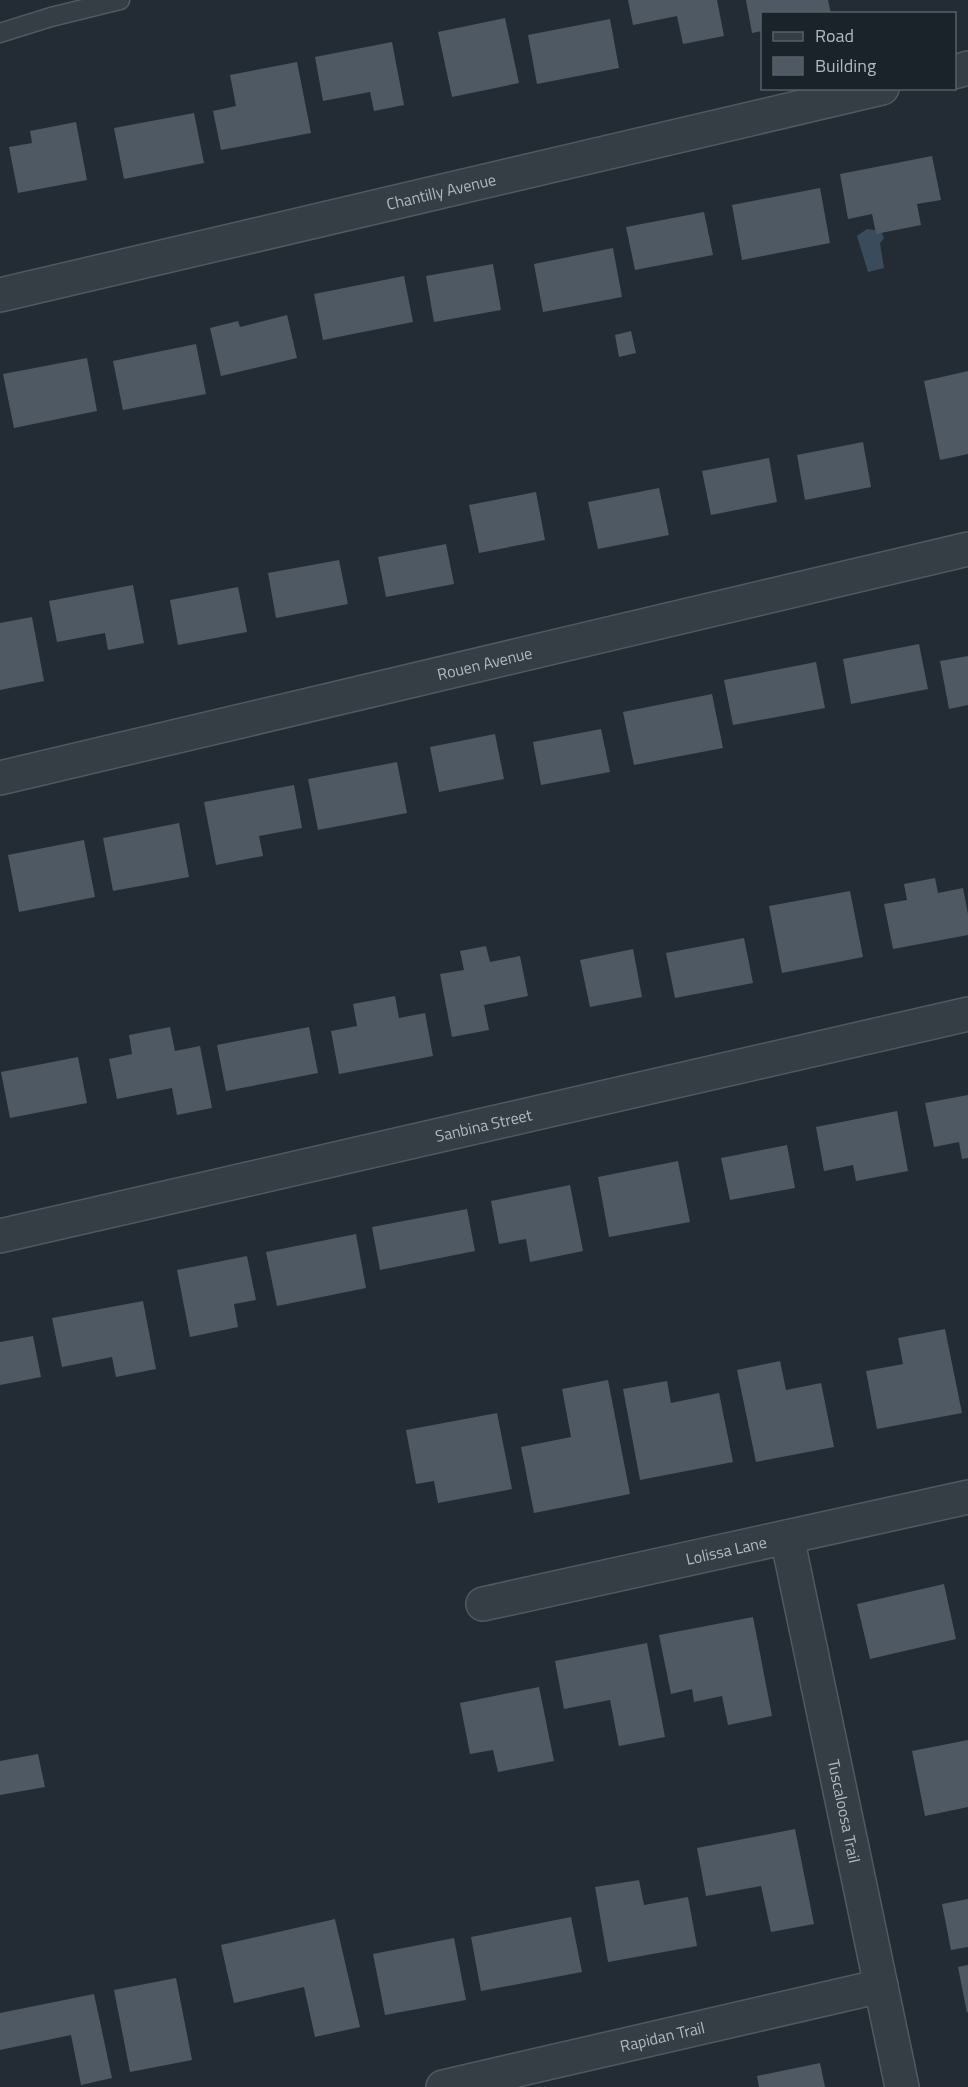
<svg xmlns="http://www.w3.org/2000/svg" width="968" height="2087" font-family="'Titillium Web',sans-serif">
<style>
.water{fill:#3a4c5c}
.building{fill:#4e5963}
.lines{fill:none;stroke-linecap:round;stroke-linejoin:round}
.service-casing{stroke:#515960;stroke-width:21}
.minor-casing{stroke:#515960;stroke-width:36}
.service{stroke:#363e45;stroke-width:18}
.minor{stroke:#363e45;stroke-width:33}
.labels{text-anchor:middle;stroke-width:4.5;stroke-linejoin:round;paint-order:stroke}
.street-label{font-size:16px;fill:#b1b9c2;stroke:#1b232a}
</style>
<rect width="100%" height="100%" fill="#232c35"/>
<path class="water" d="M867 229 881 231 884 238 880 243 884 268 868 272 857 236Z"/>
<path class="building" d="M628 0H717L724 36 683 44 677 16 633 25Z
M746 0H828L831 14H762V31L752 33Z
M505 18 519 83 452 97 438 32Z
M610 19 619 68 537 84 528 35Z
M392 42 404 105 374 111 370 92 323 101 315 57Z
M297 62 311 133 221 150 213 111 236 106 230 75Z
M194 113 204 163 124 179 114 128Z
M76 122 87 180 18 193 9 147 32 143 30 131Z
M932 156 941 200 917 204 921 225 876 234 872 214 848 219 840 174Z
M820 188 830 243 742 260 732 205Z
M704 212 713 255 635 270 626 227Z
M613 248 622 297 543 312 534 264Z
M493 264 501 310 434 322 426 276Z
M404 276 413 322 323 340 314 294Z
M287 315 297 358 221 376 210 328 238 321 240 327Z
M631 331 636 353 619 357 615 335Z
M196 344 206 394 123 410 113 361Z
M87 358 97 411 14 428 3 374Z
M968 371V454L940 460 924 381Z
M863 442 871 487 805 500 797 455Z
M769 458 777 502 711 515 702 471Z
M659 488 669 535 598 549 588 502Z
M536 492 545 540 479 553 469 505Z
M446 544 454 584 386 597 378 557Z
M339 560 348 604 276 618 268 573Z
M133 585 144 643 108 650 105 633 57 642 49 601Z
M238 587 247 632 178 645 170 600Z
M32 617 44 681 0 690V623Z
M919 644 928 689 851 704 843 659Z
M968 656V705L949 709 940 661Z
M816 662 825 708 733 725 724 680Z
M712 694 723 748 634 765 623 712Z
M601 729 610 772 541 785 533 742Z
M495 734 504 779 439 792 430 747Z
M397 762 407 813 318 830 308 779Z
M294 785 302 828 259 836 263 856 216 865 204 802Z
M179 823 189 877 113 891 103 838Z
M84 840 95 897 19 912 8 855Z
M935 878 938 893 963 888 968 914V935L893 949 884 904 907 900 904 884Z
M850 891 863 957 782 973 769 906Z
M744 938 753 983 675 998 666 953Z
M486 946 490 962 520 956 528 996 484 1005 489 1030 452 1037 440 974 464 970 460 951Z
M633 949 642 997 590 1007 580 960Z
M395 996 399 1018 425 1013 433 1056 339 1074 331 1031 357 1026 353 1004Z
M170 1027 175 1051 200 1046 212 1108 177 1115 172 1088 117 1099 109 1059 132 1054 129 1035Z
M309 1027 318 1073 226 1091 217 1045Z
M78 1057 87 1103 10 1118 1 1072Z
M968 1095V1158L962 1159 959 1142 934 1147 925 1103Z
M897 1111 908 1171 856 1181 853 1165 824 1171 816 1127Z
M787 1145 795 1188 730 1200 721 1158Z
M678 1161 690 1222 609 1237 598 1177Z
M570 1185 583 1251 530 1262 526 1239 499 1244 491 1201Z
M467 1209 475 1251 380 1270 372 1227Z
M356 1234 366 1288 277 1306 266 1252Z
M247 1256 256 1300 234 1304 238 1327 190 1337 177 1270Z
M143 1301 156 1369 116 1377 112 1357 62 1367 52 1318Z
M945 1329 962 1413 877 1429 866 1371 903 1364 898 1338Z
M33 1336 41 1377 0 1385V1342Z
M780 1361 786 1390 821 1383 834 1447 756 1462 737 1370Z
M608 1380 630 1494 534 1513 521 1447 571 1437 562 1389Z
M667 1381 671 1403 719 1393 733 1462 640 1480 623 1389Z
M497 1413 512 1489 438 1503 434 1481 416 1484 406 1430Z
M944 1584 956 1639 870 1659 857 1604Z
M753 1617 772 1716 728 1725 722 1696 694 1702 692 1689 671 1694 659 1635Z
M647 1643 665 1737 619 1746 610 1700 564 1709 555 1661Z
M539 1687 554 1761 498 1772 493 1750 470 1754 460 1703Z
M968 1740V1807L925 1816 912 1751Z
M38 1754 45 1787 0 1795V1761Z
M795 1829 814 1924 771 1932 761 1886 706 1896 697 1848Z
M639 1880 644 1905 688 1897 697 1946 608 1962 595 1887Z
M968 1899V1947L951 1950 942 1904Z
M571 1917 582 1972 481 1991 471 1937Z
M335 1919 360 2027 315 2037 304 1987 234 2003 221 1945Z
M454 1938 466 2000 385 2015 373 1954Z
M968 1965V2012L967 2013 958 1967Z
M176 1978 192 2060 130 2072 114 1990Z
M94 1994 112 2078 81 2085 71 2035 0 2050V2013Z
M820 2063 825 2087H759L757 2076Z"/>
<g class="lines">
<defs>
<path id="service" d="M0 33 51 17 120 0"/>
<g id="minor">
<path d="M954 72 968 68"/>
<path id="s1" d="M0 295 882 88"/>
<path id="s2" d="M0 778 968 549"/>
<path id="s3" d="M0 1236 968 1014"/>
<path id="s4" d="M787 1537 902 2087"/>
<path id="s5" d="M483 1604 968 1497"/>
<path id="s6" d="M443 2087 881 1986"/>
</g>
</defs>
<use href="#service" class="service-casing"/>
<use href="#minor" class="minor-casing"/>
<use href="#service" class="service"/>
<use href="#minor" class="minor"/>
</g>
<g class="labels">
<g class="street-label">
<text dy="6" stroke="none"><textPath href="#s1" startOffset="453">Chantilly Avenue</textPath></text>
<text dy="6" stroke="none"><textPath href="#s2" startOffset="498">Rouen Avenue</textPath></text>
<text dy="6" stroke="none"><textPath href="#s3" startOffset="496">Sanbina Street</textPath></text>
<text dy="6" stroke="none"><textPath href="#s5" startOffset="249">Lolissa Lane</textPath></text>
<text dy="6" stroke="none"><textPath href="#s4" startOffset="280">Tuscaloosa Trail</textPath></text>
<text dy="6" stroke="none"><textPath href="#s6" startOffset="225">Rapidan Trail</textPath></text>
</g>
</g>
<rect x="761" y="12" width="195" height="78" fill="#1b232a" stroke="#575f67" stroke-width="1.5"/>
<rect x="773" y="32" width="30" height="9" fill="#363e45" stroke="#575f67" stroke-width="1.5"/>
<text x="815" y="42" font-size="18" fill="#b1b9c2">Road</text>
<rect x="773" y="57" width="30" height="18" fill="#4e5963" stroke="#575f67" stroke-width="1.5"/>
<text x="815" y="72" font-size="18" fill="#b1b9c2">Building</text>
</svg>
